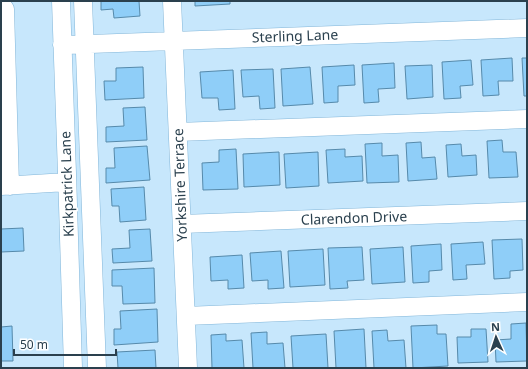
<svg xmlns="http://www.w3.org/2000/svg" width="528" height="369" font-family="'Noto Sans',sans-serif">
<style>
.building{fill:#8fcef8;stroke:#568aab}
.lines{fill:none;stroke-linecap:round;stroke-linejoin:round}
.minor-casing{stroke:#82b6d9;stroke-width:19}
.minor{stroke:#fff;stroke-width:18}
.labels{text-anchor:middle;stroke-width:3.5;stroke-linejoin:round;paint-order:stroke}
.street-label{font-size:14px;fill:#2a404e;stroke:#fff}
</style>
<rect width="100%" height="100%" fill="#c7e7fc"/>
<path class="building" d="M101 1H139L140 16 114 18 113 9 101 10Z
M195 1H230V4L195 6Z
M512 58 513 81H498L499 95 483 96 481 60Z
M522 58H527V96H524Z
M471 60 473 85 460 86 461 98 444 99 442 62Z
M394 63 395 88 378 89 379 102 364 103 362 65Z
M354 65 355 85 338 86V102L324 103 322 67Z
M432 65 433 97 407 99 405 66Z
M143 67 144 98 105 100 104 81H116V68Z
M310 67 313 104 283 106 281 69Z
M273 69 275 108 260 109 259 96 243 97 241 70Z
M233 70 235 109 219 110 218 98H202L200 72Z
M145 107 147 140 106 142V127L124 126 123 108Z
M502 140 503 152H516L518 177 489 178 487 141Z
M421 142 422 158 435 157 437 179 408 181 406 143Z
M382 143V156L398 155 399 182 367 183 365 144Z
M461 144 462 156 476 155 477 175 448 177 446 145Z
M147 146 150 180 106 183V168H115L114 148Z
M236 149 238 189 203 190 202 163 219 162V150Z
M345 149V157L362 156 363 181 328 183 326 150Z
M279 152 280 185 244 187 243 154Z
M318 152 319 186 286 188 284 154Z
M144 187 146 220 120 222 119 206H112L111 189Z
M23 228 24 251 1 252V229Z
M150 229 152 261 113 263 112 249 130 248 129 230Z
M522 239 523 270 510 271V278L494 279 492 240Z
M483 242 485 264 466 265 467 279 453 280 451 244Z
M441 244 442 270 429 271V282L413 283 411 246Z
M362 247 364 280 347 281 348 288 330 289 328 248Z
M403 247 405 282 372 284 370 249Z
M323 249 325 285 290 287 288 251Z
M281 251 284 288 268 289V280L252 281 250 253Z
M242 255 244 288 228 289V280L211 281 210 257Z
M154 268 155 303 123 304 122 286H112V270Z
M157 309 158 342 114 345V329H121L120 311Z
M526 323 527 361 496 362 495 340 511 339V324Z
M437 325V334H446L448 366 413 368 411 326Z
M12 326 13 361H1V327Z
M364 329 366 368H336L334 331Z
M471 329H486L488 362 458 363 457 337H471Z
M387 330 388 341 404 340 406 368H374L372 331Z
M267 332V344L283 343 285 368H253L251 333Z
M226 334V341L242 340 244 368H212L211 335Z
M326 334 328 368H293L291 336Z
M155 350 156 368H118L117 352Z"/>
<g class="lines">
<defs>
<path id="minor" d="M61 1C66 123 69 246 73 368
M83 1 97 368
M172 1 188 368
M1 4 5 9 10 186
M62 45 527 28
M178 132 527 119
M1 186 67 182
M182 224 527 211
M186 316 527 302"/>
</defs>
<use href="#minor" class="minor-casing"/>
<use href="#minor" class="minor"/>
</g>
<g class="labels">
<g class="street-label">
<text transform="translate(295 36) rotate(-2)" y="5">Sterling Lane</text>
<text transform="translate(67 184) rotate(-92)" y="5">Kirkpatrick Lane</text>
<text transform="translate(180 185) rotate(-92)" y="5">Yorkshire Terrace</text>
<text transform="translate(354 218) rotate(-2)" y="5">Clarendon Drive</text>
</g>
</g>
<rect width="528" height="369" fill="none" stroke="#2a404e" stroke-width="4"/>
<g transform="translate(496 337) rotate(357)" stroke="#ffffff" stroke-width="3" paint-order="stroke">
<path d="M0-3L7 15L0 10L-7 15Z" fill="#2a404e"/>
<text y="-6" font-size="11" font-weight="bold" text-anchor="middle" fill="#2a404e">N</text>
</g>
<path d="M14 349v6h102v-6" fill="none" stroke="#2a404e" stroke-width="2"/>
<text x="20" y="349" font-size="12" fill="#2a404e" stroke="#ffffff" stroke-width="3" paint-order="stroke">50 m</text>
</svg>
